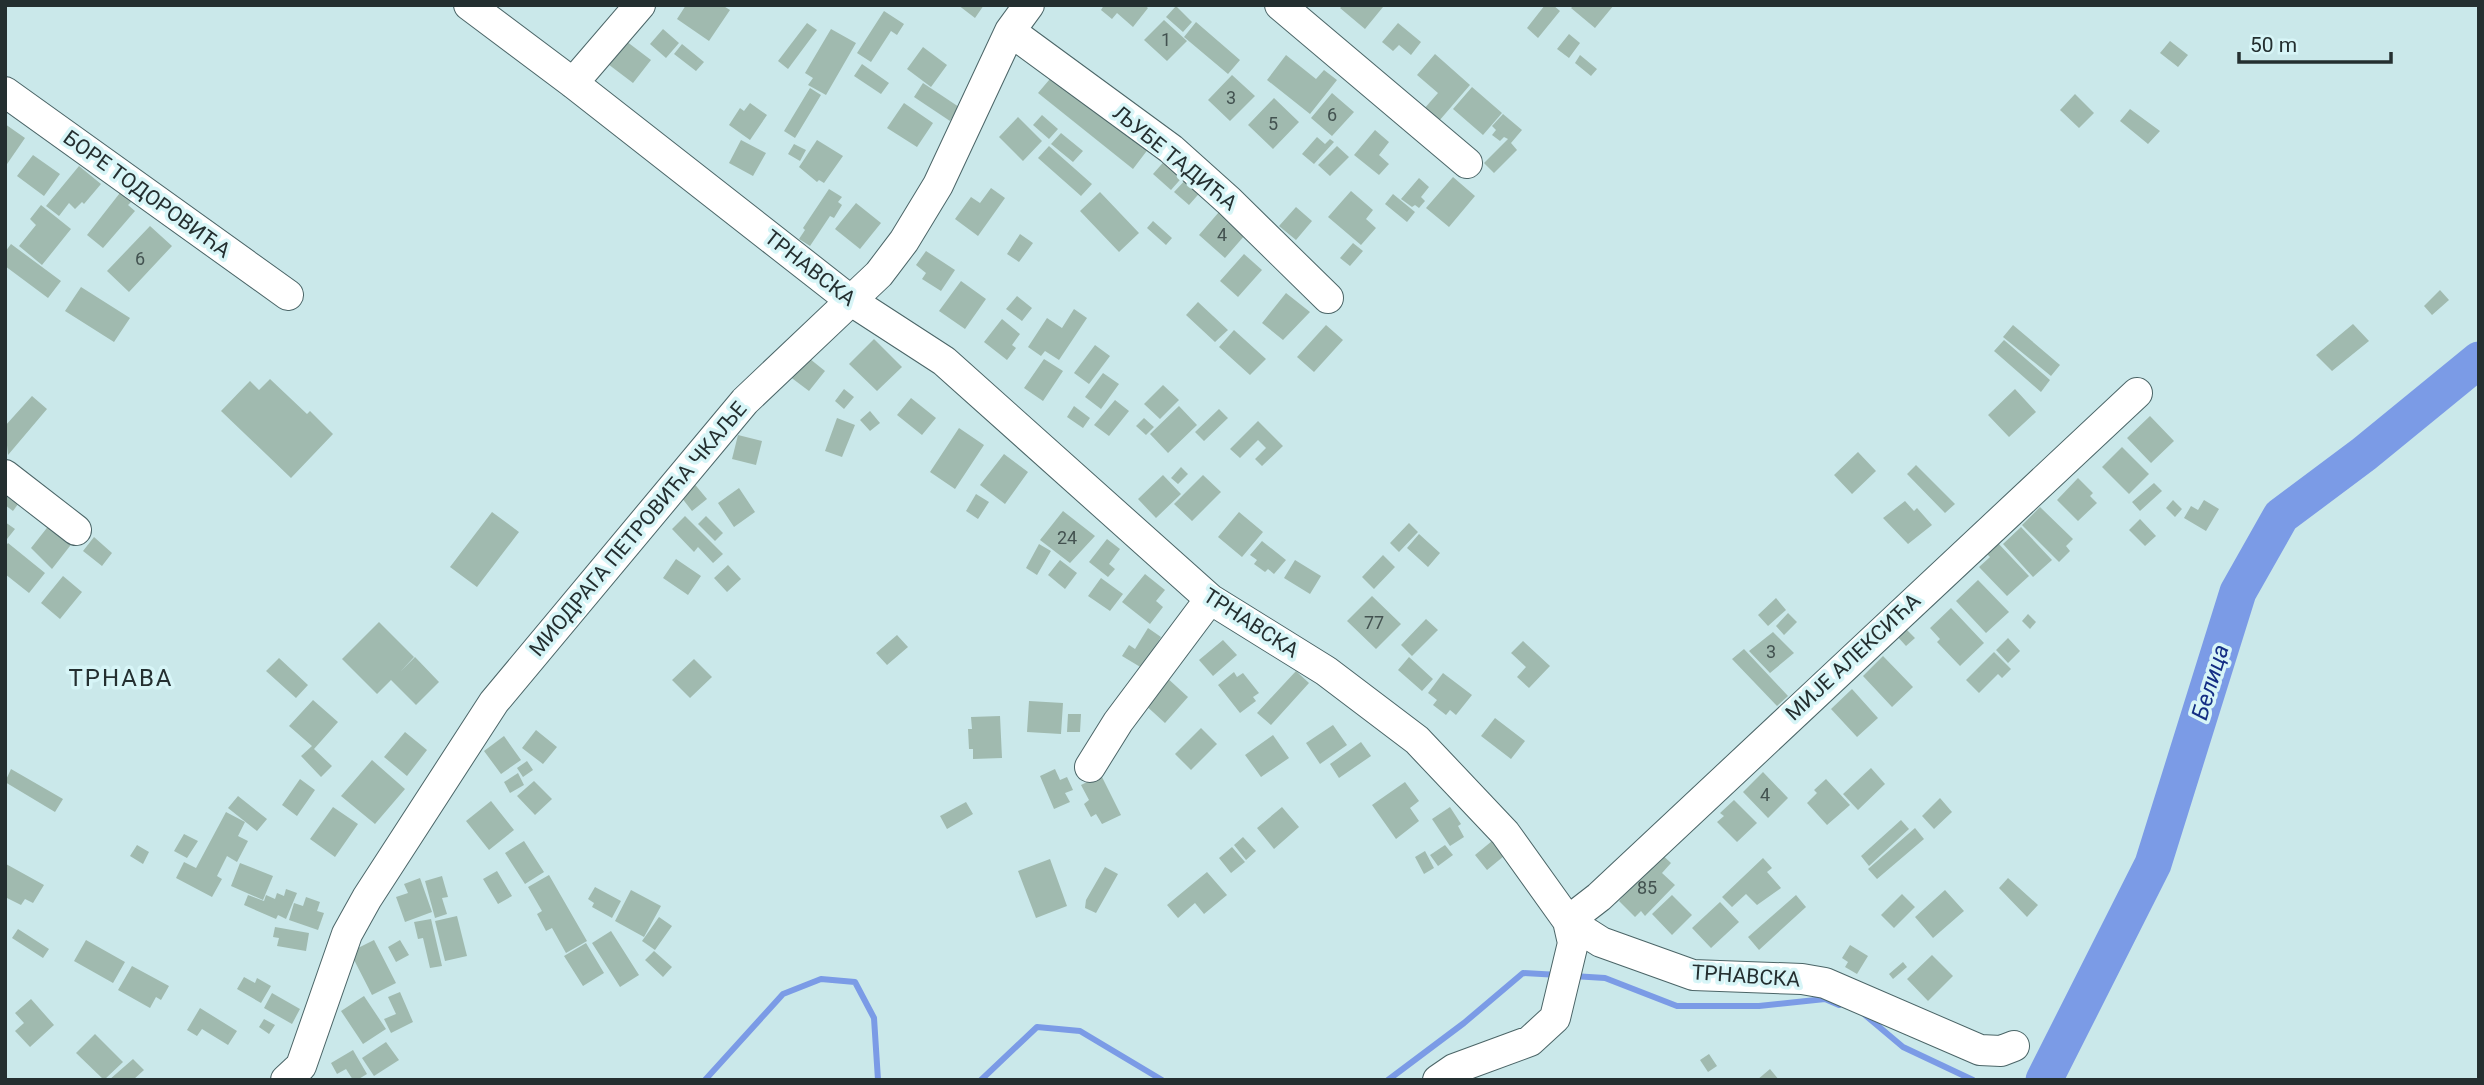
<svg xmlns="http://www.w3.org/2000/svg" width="2484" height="1085" font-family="Roboto,sans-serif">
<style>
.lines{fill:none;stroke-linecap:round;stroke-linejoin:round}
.stream{stroke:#7b9be6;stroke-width:6}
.river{stroke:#7b9be6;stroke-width:37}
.building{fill:#a0baaf}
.minor-casing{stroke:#4b6567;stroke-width:32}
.minor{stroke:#fff;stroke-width:30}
.labels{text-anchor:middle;stroke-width:7;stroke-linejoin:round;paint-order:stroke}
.number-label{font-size:18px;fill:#435250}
.street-label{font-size:21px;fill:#242f30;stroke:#d7f5f7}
.water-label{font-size:23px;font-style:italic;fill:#142e84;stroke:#d7f5f7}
.quarter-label{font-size:24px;letter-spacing:2px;fill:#242f30;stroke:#d7f5f7}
</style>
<rect width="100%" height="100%" fill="#cae8ea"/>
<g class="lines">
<path class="stream" d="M1573 976 1605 978 1677 1006H1759L1825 999 1839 1005
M1865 1015 1903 1047 1973 1080
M705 1080 783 994 821 979 855 982 874 1018 878 1080
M981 1080 1037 1027 1080 1031 1162 1080
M1388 1080 1464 1023 1523 973 1559 975"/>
<path class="river" d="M2044 1080 2153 864 2238 592 2281 516 2364 454 2479 360"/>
</g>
<path class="building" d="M686 5H722L730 10 709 41 677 19Z
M958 5H984L975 18Z
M1104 5H1144L1148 8 1133 27 1117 13 1112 19 1101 10Z
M1343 5H1381L1383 7 1365 29 1340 8Z
M1545 5H1553L1560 11 1538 38 1527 28Z
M1574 5H1614L1595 28 1571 8Z
M1176 6 1192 22 1183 32 1166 17Z
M884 11 904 24 897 35 891 31 871 62 857 53Z
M1164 20 1187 41 1167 61 1144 40Z
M1196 22 1240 60 1228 74 1184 37Z
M807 23 817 30 788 69 778 61Z
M1398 23 1421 42 1411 55 1399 45 1393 51 1382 42Z
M663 29 679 43 666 58 650 44Z
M831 29 856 43 826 95 808 85 813 78 805 73Z
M1569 34 1580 43 1569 58 1557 49Z
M622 38 651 60 633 83 604 61Z
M2170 41 2188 55 2178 67 2160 53Z
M682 44 704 62 696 71 674 54Z
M923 47 947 65 931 87 907 69Z
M1435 54 1470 85 1439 121 1424 109 1438 93 1417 75Z
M1286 55 1316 79 1324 70 1337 80 1310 114 1267 80Z
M1580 55 1597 69 1591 76 1575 63Z
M862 64 889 83 881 94 854 76Z
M1055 73 1149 148 1133 169 1038 93Z
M1232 75 1255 96 1230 121 1208 100Z
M923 83 959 107 950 121 914 97Z
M1472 87 1502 113 1483 135 1453 109Z
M810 88 821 95 795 138 784 131Z
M1332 93 1354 112 1332 136 1311 118Z
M2075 94 2094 113 2079 128 2060 110Z
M1274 98 1299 122 1273 149 1248 125Z
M750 103 767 115 750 140 729 125 740 108 744 111Z
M904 103 933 123 917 147 887 128Z
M2130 109 2160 131 2148 144 2120 121Z
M1503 114 1522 130 1511 143 1517 150 1494 173 1484 163 1508 139 1504 137 1500 141 1492 135 1496 130 1492 126Z
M1042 115 1058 129 1049 139 1033 125Z
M1018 117 1042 141 1023 161 999 137Z
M5 124 25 138 5 167Z
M1375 130 1389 142 1379 155 1389 164 1379 175 1354 155Z
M1061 133 1083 151 1073 162 1051 144Z
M1317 137 1325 144 1330 139 1334 142 1314 164 1302 154Z
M741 140 766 153 753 176 729 163Z
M817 140 843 156 824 183 819 180 817 182 799 167Z
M794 144 806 150 800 161 788 154Z
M1049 146 1092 184 1081 196 1038 158Z
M1337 146 1349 157 1330 176 1318 165Z
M33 155 60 174 44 196 17 176Z
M1168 157 1186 173 1171 190 1153 174Z
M79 166 101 184 84 204 82 202 75 209 69 203 59 216 46 206Z
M1190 175 1204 188 1189 205 1174 192Z
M1453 177 1475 196 1449 227 1426 208Z
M1419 178 1429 187 1421 197 1425 201 1419 208 1415 205 1412 207 1401 199Z
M991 188 1005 198 978 236 955 219 971 197 980 203Z
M123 189 134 199 128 205 135 211 103 248 87 235Z
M829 189 842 197 838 202 842 205 834 218 830 216 810 246 799 239 805 230 803 228Z
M1351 191 1373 210 1366 219 1376 228 1361 245 1328 217Z
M1100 192 1139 233 1119 252 1080 211Z
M1393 194 1415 212 1407 222 1385 204Z
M856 203 881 223 860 249 835 229Z
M41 205 71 229 42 265 19 246 36 225 30 219Z
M1296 207 1312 221 1296 240 1279 226Z
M1219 212 1245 235 1225 258 1199 235Z
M1153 221 1172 238 1166 245 1147 228Z
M150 226 172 246 129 292 107 271Z
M1020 234 1033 243 1019 262 1007 254Z
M1353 243 1363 251 1350 266 1340 258Z
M11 244 61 281 48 298 5 266V252Z
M926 251 955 270 941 291 922 279 926 273 916 265Z
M1244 254 1262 270 1238 297 1220 281Z
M961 281 986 299 965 329 939 311Z
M81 287 130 318 114 342 65 311Z
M2440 290 2449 300 2432 315 2424 306Z
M1286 293 1310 312 1283 340 1262 323Z
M1017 296 1032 308 1022 321 1006 309Z
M1198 302 1228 330 1215 342 1186 315Z
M1074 309 1087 318 1059 360 1045 351 1041 356 1028 347 1047 318 1062 328Z
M1002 319 1020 334 1012 345 1016 348 1007 360 984 342Z
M2353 324 2369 341 2332 371 2316 355Z
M1326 325 1343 340 1314 372 1297 357Z
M2013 325 2060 365 2051 376 2003 337Z
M1234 330 1266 359 1250 375 1219 347Z
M874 339 902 367 877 391 849 364Z
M2004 340 2050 380 2041 392 1994 351Z
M1095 345 1110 356 1089 384 1074 373Z
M805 355 825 371 809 391 789 376Z
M1044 359 1063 371 1043 401 1024 388Z
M1103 373 1119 384 1101 409 1085 397Z
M270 379 307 414 310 411 333 434 291 478 221 411 250 381 259 390Z
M1163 385 1179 400 1160 419 1144 404Z
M844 389 854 397 844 409 835 401Z
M2015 389 2036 412 2009 437 1988 415Z
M32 396 47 409 8 455 5 426Z
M911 398 936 418 922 435 897 415Z
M1115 400 1129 411 1109 436 1094 425Z
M1074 406 1090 418 1083 428 1067 417Z
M1179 406 1197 425 1168 453 1150 434Z
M1219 409 1228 418 1204 441 1195 432Z
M870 411 880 423 870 431 860 420Z
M2150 416 2174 441 2151 463 2127 438Z
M837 418 855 425 842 457 825 451Z
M1144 418 1154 427 1146 435 1136 426Z
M1258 421 1283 446 1262 466 1255 459 1266 448 1258 440 1240 458 1230 449Z
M959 428 984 445 955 489 930 472Z
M738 435 762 441 756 465 732 459Z
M2122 447 2149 474 2129 494 2102 467Z
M1858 452 1876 471 1852 494 1834 475Z
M1004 454 1028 472 1005 504 980 485Z
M1916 465 1955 504 1945 513 1907 474Z
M1181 467 1188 474 1178 484 1171 478Z
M1163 475 1181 494 1156 518 1138 499Z
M1203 475 1221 492 1192 521 1174 504Z
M2078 478 2093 493 2090 496 2097 503 2078 521 2057 500Z
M692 481 707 499 692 511 678 493Z
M2154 483 2162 491 2140 511 2132 502Z
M5 485 26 493 13 511 5 505Z
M739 488 755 512 734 527 718 503Z
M976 494 989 502 978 519 966 511Z
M2173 500 2182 509 2175 517 2166 508Z
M2204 500 2219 509 2206 531 2184 518 2191 506 2198 510Z
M1905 501 1914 511 1917 508 1932 525 1908 544 1883 518Z
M2040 507 2073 539 2066 546 2070 551 2059 562 2022 525Z
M1063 511 1095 536 1070 563 1040 540Z
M492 512 519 532 477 587 450 567Z
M1239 512 1263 532 1242 557 1218 537Z
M685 516 723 554 713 563 698 547 694 552 672 529Z
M706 516 723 533 715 541 698 524Z
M54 519 77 537 52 569 31 548Z
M2140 519 2156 536 2145 546 2129 530Z
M5 522 15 529 7 539 5 538Z
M1409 523 1418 532 1399 552 1390 543Z
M2021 527 2052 560 2033 577 2003 544Z
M1419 534 1440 553 1428 567 1407 548Z
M94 537 112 553 102 566 83 551Z
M1107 539 1120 549 1109 564 1115 569 1108 577 1089 562Z
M1262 541 1286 560 1274 574 1268 569 1265 572 1254 564 1257 560 1250 555Z
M1997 542 2029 576 2007 596 1979 567 1990 557 1986 553Z
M8 543 45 573 29 593 5 574V547Z
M1039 544 1051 551 1037 575 1026 568Z
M1383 555 1395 567 1374 589 1362 577Z
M676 559 701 576 688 595 663 578Z
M1060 560 1077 573 1065 589 1048 575Z
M1295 560 1321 576 1310 594 1284 578Z
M728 565 741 579 727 592 714 578Z
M1145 574 1165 590 1156 601 1163 607 1150 624 1122 602Z
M63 576 82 592 60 619 41 603Z
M1101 578 1123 594 1110 611 1088 596Z
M1978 580 2009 612 1986 633 1956 601Z
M1372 596 1401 624 1376 649 1347 621Z
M1776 598 1786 610 1768 626 1758 615Z
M1951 608 1984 643 1960 666 1937 642 1940 639 1930 628Z
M1788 613 1797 622 1784 635 1776 626Z
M2028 614 2036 622 2030 629 2022 621Z
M1426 619 1438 630 1412 656 1401 645Z
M379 622 414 657 401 671 415 657 439 682 416 705 391 680 377 694 342 659Z
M1904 627 1915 638 1906 646 1896 635Z
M1148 628 1161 637 1142 668 1122 656 1129 645 1135 649Z
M1773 632 1794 653 1770 673 1749 651Z
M897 635 908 647 887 665 876 653Z
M2008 638 2020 651 2008 663 1996 650Z
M1223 640 1237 655 1213 676 1199 660Z
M1523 641 1550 666 1529 688 1517 677 1526 667 1511 653Z
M1744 649 1788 696 1777 706 1732 659Z
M1994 652 2011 669 2002 678 1998 674 1979 693 1966 680Z
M1883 656 1913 687 1892 707 1863 676Z
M1409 657 1433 679 1422 691 1398 670Z
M279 658 308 685 296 698 266 671Z
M694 659 712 677 690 698 672 680Z
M1296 671 1309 683 1271 725 1257 713Z
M1234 672 1237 677 1243 673 1259 693 1253 697 1256 701 1240 713 1218 685Z
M1443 673 1472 695 1456 715 1450 710 1446 715 1433 705 1437 700 1428 693Z
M1165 676 1188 697 1165 723 1142 702Z
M1852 689 1878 718 1857 737 1831 709Z
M313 700 338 722 314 749 332 766 321 777 301 756 312 746 289 726Z
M1029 701 1063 703 1061 734 1027 732Z
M1068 714H1081L1080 732H1067Z
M1000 716 1002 758 973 759V749H969L968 729H972L971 717Z
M1495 718 1525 741 1511 759 1481 736Z
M1333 725 1347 745 1320 764 1306 743Z
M1201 728 1217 744 1191 770 1175 754Z
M536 730 557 747 543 764 522 748Z
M405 732 427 750 407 776 384 757Z
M1273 735 1289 758 1261 777 1245 755Z
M504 736 521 760 501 774 484 751Z
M1361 742 1371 756 1339 778 1330 764Z
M372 760 405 789 375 824 341 796Z
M527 761 533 770 523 777 517 768Z
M1871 768 1885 784 1858 810 1843 794Z
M11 769 63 799 55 812 5 782Z
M1055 769 1060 780 1067 777 1073 790 1065 793 1070 802 1054 809 1040 776Z
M1763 772 1788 798 1768 818 1743 792Z
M518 773 524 785 510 793 504 782Z
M1101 775 1121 815 1102 824 1096 814 1091 817 1084 804 1089 800 1081 785Z
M300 779 315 790 297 816 282 805Z
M1826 779 1850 805 1827 825 1807 803 1817 793 1814 790Z
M534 781 552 799 535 815 517 796Z
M1405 782 1419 801 1410 808 1419 821 1396 839 1372 805Z
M238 796 267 819 257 831 228 808Z
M1940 798 1952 812 1934 829 1922 816Z
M1734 800 1757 823 1737 842 1717 822 1724 816 1720 813Z
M491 801 514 830 489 850 466 821Z
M966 802 973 814 947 829 940 816Z
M333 807 358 824 335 857 310 839Z
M1282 807 1299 827 1274 849 1257 828Z
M1450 807 1461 824 1458 826 1464 837 1450 846 1432 819Z
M226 812 245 822 238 836 248 841 237 862 227 856 217 876 222 879 212 897 176 878 184 862 196 868Z
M1901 820 1909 829 1869 866 1861 856Z
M1915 828 1924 839 1877 879 1868 869Z
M184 834 198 841 187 858 174 851Z
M1243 837 1256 851 1246 860 1234 845Z
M524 841 544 872 525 884 505 853Z
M1492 841 1504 856 1487 870 1475 855Z
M137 845 149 852 143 864 130 856Z
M1445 845 1453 855 1438 866 1430 855Z
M1232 847 1245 862 1231 873 1219 858Z
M1425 851 1434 868 1424 874 1415 857Z
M1658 851 1671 863 1662 873 1675 885 1645 916 1641 911 1635 917 1619 901 1624 895 1619 890Z
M1763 858 1772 868 1767 872 1781 888 1757 905 1746 894 1732 907 1722 897Z
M1050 859 1067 906 1036 918 1018 871Z
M240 863 273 876 263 900 231 886Z
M6 864 44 885 33 903 25 899 21 905 5 897Z
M1105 867 1118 874 1096 913 1085 908 1086 900Z
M497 871 512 896 498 904 483 879Z
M1207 872 1227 895 1204 914 1195 903 1178 918 1167 905Z
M549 875 587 941 566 953 552 928 546 931 537 914 542 911 528 887Z
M442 876 448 897 442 898 447 914 435 918 425 881Z
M420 878 432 912 405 922 396 897 408 893 404 884Z
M2008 878 2038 905 2027 917 1999 888Z
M595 887 621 901 612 918 592 907 594 903 588 899Z
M286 889 297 893 286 919 278 915 276 919 244 905 248 895 264 901 266 895 275 899 277 893 284 896Z
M631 890 661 906 644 937 615 921Z
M1945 890 1964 911 1933 938 1915 917Z
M1902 894 1915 907 1894 928 1881 915Z
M1672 895 1692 915 1672 935 1652 914Z
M1796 895 1806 907 1759 950 1748 937Z
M306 897 320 902 317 911 324 913 318 930 289 920 294 903 303 906Z
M1720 902 1739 922 1711 948 1692 928Z
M457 916 467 956 445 961 435 921Z
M659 917 672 926 655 950 642 941Z
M431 919 442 966 430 968 423 938 418 939 414 922Z
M275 927 309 933 306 951 277 946 279 938 273 937Z
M18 929 49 949 43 958 12 938Z
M611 931 639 975 620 987 592 943Z
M86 940 125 962 113 983 74 961Z
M374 940 396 983 372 995 350 952Z
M400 940 409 955 396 962 388 947Z
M586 943 604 973 583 986 564 956Z
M1850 945 1868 956 1857 974 1845 967 1848 962 1842 958Z
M654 951 672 967 663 977 645 960Z
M1932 955 1953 976 1928 1001 1907 979Z
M1903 962 1907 967 1893 979 1889 974Z
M132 966 169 986 161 1000 156 997 150 1008 118 990Z
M244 977 255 983 257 978 271 986 261 1003 237 989Z
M400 992 413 1022 391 1033 384 1019 396 1014 388 997Z
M272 993 300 1009 292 1024 264 1008Z
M364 996 386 1029 363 1044 341 1011Z
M31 999 54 1025 30 1047 15 1031 24 1023 15 1013Z
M200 1008 237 1031 228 1045 202 1029 197 1036 187 1030Z
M264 1019 275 1025 269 1034 259 1027Z
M95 1034 123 1062 104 1080 76 1053Z
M386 1042 399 1060 374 1076 362 1058Z
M353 1050 367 1074 357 1080H353L346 1069 337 1074 331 1063Z
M1709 1054 1717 1066 1708 1072 1700 1060Z
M133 1059 144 1070 133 1080H109Z
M1770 1069 1779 1080H1757Z"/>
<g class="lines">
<defs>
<path id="minor" d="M469 5 573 83 850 300 944 361 1210 599 1326 671 1417 740 1505 833 1568 921 1601 942 1693 975 1802 979 1825 983 1980 1050 2001 1051 2014 1046
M1280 5 1467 163
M1010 31 1171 149 1229 201 1328 298
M573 83 640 5
M5 92 288 295
M5 475 76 530
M1090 767 1118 722 1210 599
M1568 921 1599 897 2137 393
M286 1080 301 1066 347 934 367 898 494 702 745 401 879 274 904 241 938 185 1010 31 1029 5
M1438 1080 1454 1069 1530 1041 1555 1018 1573 943 1568 921"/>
</defs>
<use href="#minor" class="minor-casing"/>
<use href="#minor" class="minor"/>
</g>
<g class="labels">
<g class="number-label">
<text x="1166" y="46">1</text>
<text x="1231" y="104">3</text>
<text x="1332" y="121">6</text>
<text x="1273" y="130">5</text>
<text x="1222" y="241">4</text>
<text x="140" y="265">6</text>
<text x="1067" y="544">24</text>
<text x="1374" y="629">77</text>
<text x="1771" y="658">3</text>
<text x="1765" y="801">4</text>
<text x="1647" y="894">85</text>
</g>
<g class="street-label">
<text transform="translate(1175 158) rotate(39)" y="7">ЉУБЕ ТАДИЋА</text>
<text transform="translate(147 194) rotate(36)" y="7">БОРЕ ТОДОРОВИЋА</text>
<text transform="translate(810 268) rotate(38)" y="7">ТРНАВСКА</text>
<text transform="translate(638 529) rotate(-50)" y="7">МИОДРАГА ПЕТРОВИЋА ЧКАЉЕ</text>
<text transform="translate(1251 623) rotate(33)" y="7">ТРНАВСКА</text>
<text transform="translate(1853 657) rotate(-43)" y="7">МИЈЕ АЛЕКСИЋА</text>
<text transform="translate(1746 976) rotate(4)" y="7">ТРНАВСКА</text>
</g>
<g class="water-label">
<text transform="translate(2210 682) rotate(-73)" y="8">Белица</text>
</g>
<g class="quarter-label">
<text x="121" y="686">ТРНАВА</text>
</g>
</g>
<rect width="2484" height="1085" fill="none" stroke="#242f30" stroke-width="14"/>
<path d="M2239 52v10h152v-10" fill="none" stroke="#242f30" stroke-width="3.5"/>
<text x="2250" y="52" font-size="21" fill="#242f30" stroke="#d7f5f7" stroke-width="5" paint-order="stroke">50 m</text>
</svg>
